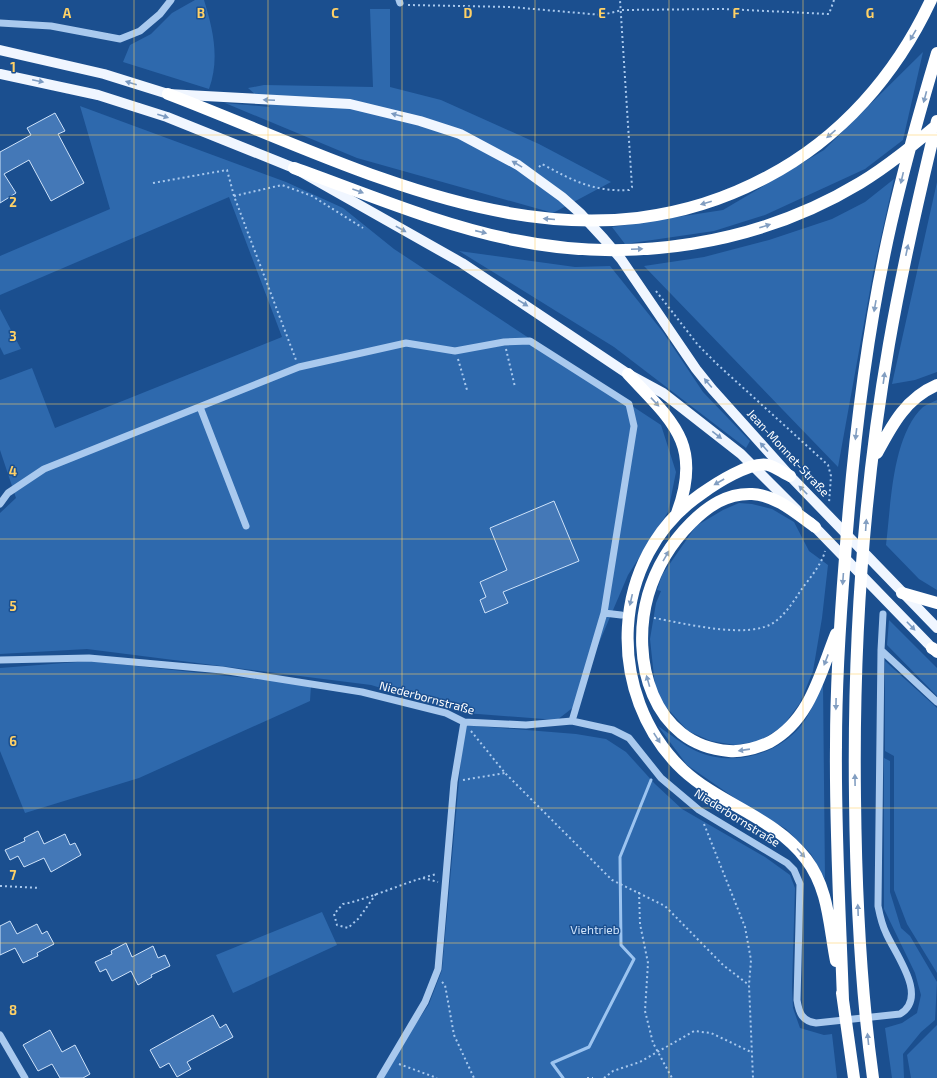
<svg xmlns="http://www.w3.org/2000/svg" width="937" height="1078" font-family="'Exo 2',sans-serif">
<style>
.green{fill:#2e69ad}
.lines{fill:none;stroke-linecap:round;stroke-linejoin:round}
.stream{stroke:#9cc4f0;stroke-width:3}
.building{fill:#4478b7;stroke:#cfe3fa}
.path{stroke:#a9c9ee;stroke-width:2;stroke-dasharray:2 3;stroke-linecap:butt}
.minor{stroke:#a9c9ee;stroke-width:7}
.major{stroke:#f0f6ff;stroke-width:10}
.highway{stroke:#fff;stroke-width:12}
.oneway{fill:#829ec1}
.oneway2{fill:#7b9ac1}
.grid{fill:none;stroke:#ffd166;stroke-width:1;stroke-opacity:0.55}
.labels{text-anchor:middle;stroke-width:3;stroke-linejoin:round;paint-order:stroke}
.street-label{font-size:12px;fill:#fff;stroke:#1b4f8f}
.park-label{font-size:12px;fill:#cfe3fa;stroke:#1b4f8f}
.grid-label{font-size:13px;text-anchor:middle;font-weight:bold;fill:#ffd166;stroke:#1b4f8f;stroke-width:3;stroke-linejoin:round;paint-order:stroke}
</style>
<rect width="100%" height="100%" fill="#1b4f8f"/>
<path class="green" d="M195 0H204C213 29 220 59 209 89L123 62 130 45 151 34 172 13Z
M370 9H390V87L441 100 539 144 611 182 553 213 357 158 225 103 270 107 248 88 264 85 373 87Z
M923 52 903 140 865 169 765 215 714 231 625 244 612 227 723 210 824 150Z
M80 106 286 182 343 208 394 249 661 425 676 472 668 512 628 575 587 671 575 706 557 720 465 713 371 685 87 649 0 654V513L16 498 0 450V380L32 368 55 428 282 337 229 197 0 295V256L110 209Z
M894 179 874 268 838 467 644 266 704 257 769 240 832 219 865 202Z
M937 182V372L915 380 892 384Z
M459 251 575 267 610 266 663 332 703 392 750 441 746 448 614 347Z
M0 309 21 349 4 355 0 347Z
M937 400V590L919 579 886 545C891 504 892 436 923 407 927 404 933 402 937 400Z
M739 503 752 504 772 509 794 522 809 551 828 565 822 618 813 671 800 703 783 726 760 741 735 745 711 741 688 731 656 696 650 639 656 603 661 591 657 590 662 575 696 526 723 510Z
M889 620 937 668V696L887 645Z
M90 661 311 685 310 701 139 778 25 813 0 751V668Z
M885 661 937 708V973L907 924 894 890V756L885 751Z
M823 684 825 879 811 854 786 829 742 803 687 765 658 726C670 734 683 745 696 751 731 767 775 756 800 727 810 715 816 698 823 684Z
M464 725 576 734 606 739 626 752 655 784 682 809 765 857 790 875 795 888 792 988 793 1008 800 1028 824 1035 832 1034 837 1078H380L429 1004 442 970Z
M884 758 890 761V892L901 928 910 936 937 982 935 1020 921 1032 903 1054 904 1078H892L885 1028 902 1023 917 1013 921 995 915 973 884 909Z
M322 912 337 945 233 993 216 955Z
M937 1025V1078H911L907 1055Z"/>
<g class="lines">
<path class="stream" d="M563 1078 552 1063 589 1047 634 959 621 945 620 857 651 780"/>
</g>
<path class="building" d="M55 113 65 131 58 134 84 183 51 201 29 160 4 174 16 193 0 203V152L31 135 27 128Z
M554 501 579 561 503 592 508 603 485 613 480 600 486 597 480 582 507 570 490 528Z
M38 831 44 844 65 834 70 845 75 843 81 855 51 872 44 858 24 867 18 856 10 860 5 850 25 841 24 838Z
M10 921 17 934 37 924 42 934 47 931 54 944 37 953 38 956 23 963 15 948 0 955V926Z
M126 943 132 957 153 946 158 958 165 955 170 966 151 975 152 977 138 985 131 971 112 981 106 969 100 972 95 962 112 954 111 951Z
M213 1015 220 1028 226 1024 233 1037 187 1062 191 1069 177 1077 169 1063 160 1068 150 1050Z
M50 1030 62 1052 75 1045 90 1074 83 1078H60L52 1064 38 1071 23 1045Z"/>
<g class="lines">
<path class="path" d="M408 5 511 7 602 15 622 10 724 9 829 14 834 0
M539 167 542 164C572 180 593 192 629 190L632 187 620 0
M153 183 227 170 234 196 296 360
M234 196 282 185 312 196 363 228
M656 291 698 345 717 364 828 465 831 476 829 503
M506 349 515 387
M458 359 467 390
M654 618C684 623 751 641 776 621 787 612 794 601 801 590 809 579 822 564 825 551
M471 731 505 773 612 880 665 906 723 965 749 985
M463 780 505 773
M704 824 745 927 751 960 749 985 753 1078
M423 878 438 882
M0 886 40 888
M639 892 640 924 648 963 645 1011 653 1043 672 1078
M376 894 359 918 348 928 337 925 334 914 343 904C355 902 365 898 377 894 397 887 416 879 437 874
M442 982 445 985 454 1035 474 1078
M399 1064 437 1078
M587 1078H593
M604 1078 613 1071 640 1062 694 1031 711 1033 751 1052"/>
<path class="minor" d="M399 0 400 3
M0 23 51 26 120 39 140 31 160 14 171 0
M200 407 246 526
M0 504 8 493 44 469 299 367 406 343 455 351 504 342 530 341 629 404 634 426 604 613 572 721
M604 613 621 615
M881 650 883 614
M0 660 89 658 222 670 362 692 446 713 464 722 526 725 572 721 613 730 629 738 661 778 699 810 787 863 794 870 800 884 797 1000C799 1013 802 1021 816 1023L900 1014C929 997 895 954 886 933 882 925 880 916 878 906L881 650 937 702
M0 1035 25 1078
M380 1078 425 1002 438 969 454 782 464 722"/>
<path class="major" d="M0 50 104 74 168 94 350 104 420 121 460 134 518 165 562 197 580 213 604 239 621 259 696 369 712 389 790 476 937 628
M0 74 98 95 167 117 294 168 462 263 628 374 663 393 741 454 797 510
M810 522 937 653"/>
<path class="highway" d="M168 94C360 167 565 285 767 177 841 138 896 75 931 0
M294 168C367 194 439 225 514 240 631 264 757 245 860 183 888 166 912 146 937 125
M628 374C672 421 703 444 677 513
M877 453C892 425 906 398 937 385
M790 476C783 473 776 467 768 465 750 461 715 484 701 494 609 557 604 695 683 770 721 805 774 817 806 859 829 889 829 926 836 961
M815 527C797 514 776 495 752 494 727 493 708 506 691 523 671 543 656 568 648 595 630 659 652 745 729 751 743 752 757 748 770 742 810 720 820 674 836 634
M902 593 937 603
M932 648 937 651
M842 993 854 1078
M843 1000C840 915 835 830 836 745 836 682 840 620 845 558 853 446 866 334 891 224 904 167 920 110 937 53
M873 1078C860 985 856 892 855 798 853 646 863 493 889 344 902 269 919 195 937 121"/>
</g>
<defs><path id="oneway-solid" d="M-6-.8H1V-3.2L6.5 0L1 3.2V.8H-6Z"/></defs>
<g class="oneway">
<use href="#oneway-solid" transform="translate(913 35) rotate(120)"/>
<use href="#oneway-solid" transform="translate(925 97) rotate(105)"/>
<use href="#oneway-solid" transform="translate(831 134) rotate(139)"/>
<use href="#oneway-solid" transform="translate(902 178) rotate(103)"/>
<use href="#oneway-solid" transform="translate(358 191) rotate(20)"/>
<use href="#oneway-solid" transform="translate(706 203) rotate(164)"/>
<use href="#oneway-solid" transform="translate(549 219) rotate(-175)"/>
<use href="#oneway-solid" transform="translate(765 226) rotate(-18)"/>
<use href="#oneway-solid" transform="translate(481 232) rotate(13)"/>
<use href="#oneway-solid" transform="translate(637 249) rotate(-3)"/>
<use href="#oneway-solid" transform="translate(907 250) rotate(-78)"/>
<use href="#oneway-solid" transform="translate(875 306) rotate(100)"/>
<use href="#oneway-solid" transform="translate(884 378) rotate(-82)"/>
<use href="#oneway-solid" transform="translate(655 402) rotate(47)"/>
<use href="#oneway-solid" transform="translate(856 434) rotate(97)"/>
<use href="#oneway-solid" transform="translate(719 482) rotate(150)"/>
<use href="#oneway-solid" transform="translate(866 525) rotate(-86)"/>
<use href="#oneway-solid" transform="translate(666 556) rotate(-60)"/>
<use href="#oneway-solid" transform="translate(843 579) rotate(94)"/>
<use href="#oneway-solid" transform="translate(631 600) rotate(103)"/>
<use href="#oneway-solid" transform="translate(826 660) rotate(111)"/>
<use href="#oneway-solid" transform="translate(648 681) rotate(-106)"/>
<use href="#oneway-solid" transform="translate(836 704) rotate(91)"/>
<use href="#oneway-solid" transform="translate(657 738) rotate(57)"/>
<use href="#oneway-solid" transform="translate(744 750) rotate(172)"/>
<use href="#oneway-solid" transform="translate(855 780) rotate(-91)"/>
<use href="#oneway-solid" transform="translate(801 853) rotate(48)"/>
<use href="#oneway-solid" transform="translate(858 910) rotate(-92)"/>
<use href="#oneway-solid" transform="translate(868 1039) rotate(-96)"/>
</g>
<g class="oneway2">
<use href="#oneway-solid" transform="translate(38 81) rotate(12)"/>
<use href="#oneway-solid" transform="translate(131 83) rotate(-163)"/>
<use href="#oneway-solid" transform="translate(269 100) rotate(-177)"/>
<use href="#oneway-solid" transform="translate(397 115) rotate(-165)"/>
<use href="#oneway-solid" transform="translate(163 116) rotate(18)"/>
<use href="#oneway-solid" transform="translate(517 164) rotate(-149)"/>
<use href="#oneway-solid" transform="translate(401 229) rotate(29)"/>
<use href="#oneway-solid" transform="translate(523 303) rotate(32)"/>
<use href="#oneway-solid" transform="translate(708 383) rotate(-130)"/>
<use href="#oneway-solid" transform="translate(717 435) rotate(38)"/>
<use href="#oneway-solid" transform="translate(764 447) rotate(-132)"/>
<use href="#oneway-solid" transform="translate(803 490) rotate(-135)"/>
<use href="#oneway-solid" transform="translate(911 626) rotate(46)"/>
</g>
<path class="grid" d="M134 0V1078M268 0V1078M402 0V1078M535 0V1078M669 0V1078M803 0V1078M0 135H937M0 270H937M0 404H937M0 539H937M0 674H937M0 808H937M0 943H937"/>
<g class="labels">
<g class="street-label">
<text transform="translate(788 453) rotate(47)" y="4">Jean-Monnet-Straße</text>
<text transform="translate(427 698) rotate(15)" y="4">Niederbornstraße</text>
<text transform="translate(737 818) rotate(32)" y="4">Niederbornstraße</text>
</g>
<g class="park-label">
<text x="595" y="934">Viehtrieb</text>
</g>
</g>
<g class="grid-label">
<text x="67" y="18">A</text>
<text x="201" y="18">B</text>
<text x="335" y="18">C</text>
<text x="468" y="18">D</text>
<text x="602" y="18">E</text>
<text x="736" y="18">F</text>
<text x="870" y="18">G</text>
<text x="13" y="72">1</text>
<text x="13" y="207">2</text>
<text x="13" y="341">3</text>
<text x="13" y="476">4</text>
<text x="13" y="611">5</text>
<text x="13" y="746">6</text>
<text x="13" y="880">7</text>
<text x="13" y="1015">8</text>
</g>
</svg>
